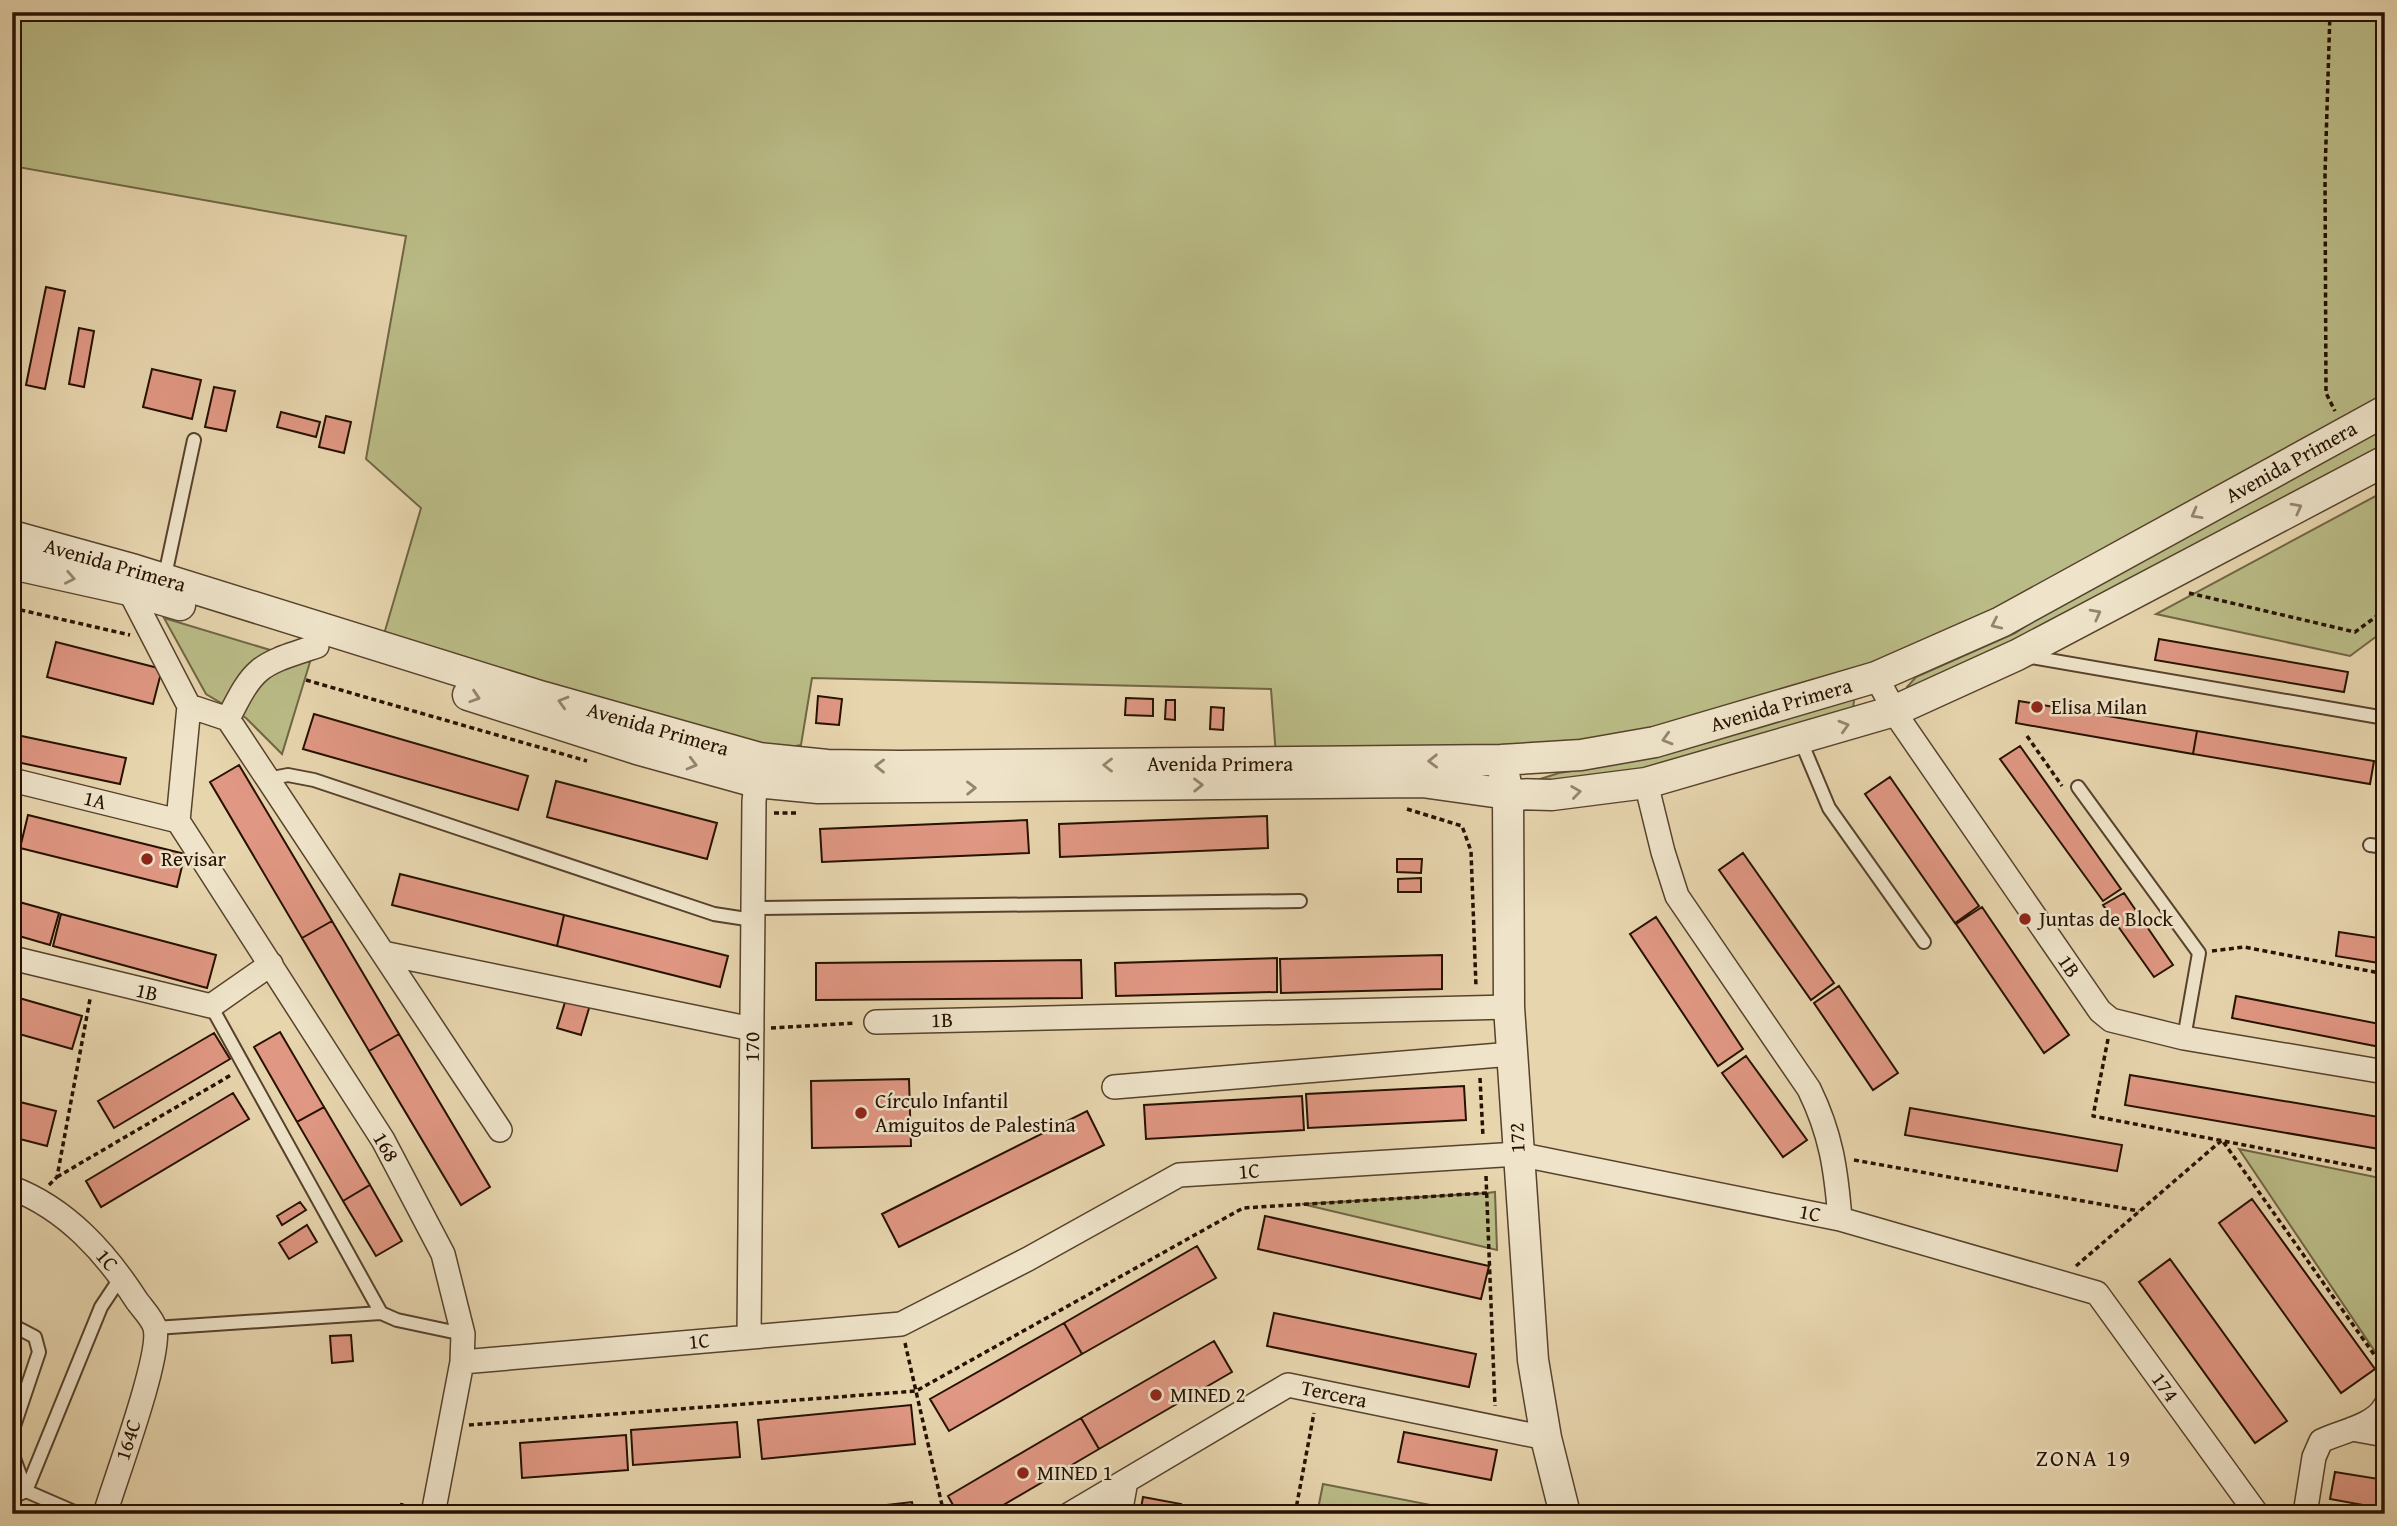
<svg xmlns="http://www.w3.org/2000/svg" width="2397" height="1526" font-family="'Gentium Book Plus',serif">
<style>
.green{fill:#babc87;stroke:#706644;stroke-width:2}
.building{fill:#e09783;stroke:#261100;stroke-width:2}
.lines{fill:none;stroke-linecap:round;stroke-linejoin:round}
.service-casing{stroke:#56422c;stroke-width:16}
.minor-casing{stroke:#56422c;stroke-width:26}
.tertiary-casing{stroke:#56422c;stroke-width:33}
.path{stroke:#261100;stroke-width:3.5;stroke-dasharray:5 3.5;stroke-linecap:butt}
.service{stroke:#efe4ca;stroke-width:12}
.minor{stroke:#efe4ca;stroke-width:23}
.tertiary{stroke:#efe4ca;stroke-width:30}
.oneway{stroke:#95856f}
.poi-dot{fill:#8f2418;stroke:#efe4ca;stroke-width:2.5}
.labels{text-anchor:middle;stroke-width:5;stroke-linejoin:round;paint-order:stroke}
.street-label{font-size:21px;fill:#261100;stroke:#efe4ca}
.poi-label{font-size:21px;fill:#261100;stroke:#efe4ca;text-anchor:start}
.neighbourhood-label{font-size:23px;letter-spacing:2px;fill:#261100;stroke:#efe4ca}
</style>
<rect width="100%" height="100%" fill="#e7d5ae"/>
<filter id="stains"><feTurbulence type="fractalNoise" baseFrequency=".00286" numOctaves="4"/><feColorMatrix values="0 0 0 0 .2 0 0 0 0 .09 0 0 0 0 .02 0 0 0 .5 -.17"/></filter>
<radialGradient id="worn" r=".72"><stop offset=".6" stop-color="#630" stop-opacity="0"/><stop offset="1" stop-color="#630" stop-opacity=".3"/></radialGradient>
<path class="green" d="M12 12H2385V407L1944 647 1761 701 1551 753 1277 769 1271 689 812 678 801 745 752 754 382 641 421 508 366 459 406 236 12 166Z
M2385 428V448L2057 624 1910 690 1907 687 1916 677 2015 633 2073 595Z
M2385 491V630L2350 656 2156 614Z
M164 618 310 662 282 754 246 718 206 694Z
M1849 697 1854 701 1853 708C1751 739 1644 785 1537 780L1559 773 1640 760Z
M2239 1149 2385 1179 2382 1362Z
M1495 1192 1497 1250 1302 1204 1487 1193Z
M1323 1484 1431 1505 1433 1514H1317Z"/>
<path class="building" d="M46 287 65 291 45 389 26 385Z
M79 328 94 331 84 387 69 384Z
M152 369 201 380 192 419 143 407Z
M214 387 235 391 226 431 205 427Z
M281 412 320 422 316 437 277 427Z
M326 416 351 422 344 453 319 447Z
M2159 639 2348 672 2344 692 2155 660Z
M56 642 162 669 153 704 47 677Z
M818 696 842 699 839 725 816 723Z
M1126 698 1153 699V716L1125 715Z
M1166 700H1175V720L1165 719Z
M2019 701 2197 731 2193 754 2016 723Z
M1211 707 1224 708 1223 730 1210 729Z
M314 714 528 776 518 810 303 749Z
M2197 731 2374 761 2370 784 2193 754Z
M12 734 126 758 120 784 12 761Z
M2020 746 2121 889 2103 901 2000 759Z
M239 765 332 921 302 938 210 782Z
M1890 777 1979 906 1955 923 1865 794Z
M556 781 717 823 707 859 547 817Z
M28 815 185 854 177 887 20 848Z
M1267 816 1268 848 1060 857 1059 824Z
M1027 820 1029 853 822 862 820 829Z
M1743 853 1834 983 1811 1000 1719 870Z
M1397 859H1422L1421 873 1397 872Z
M400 874 564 915 557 946 392 905Z
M1421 878V892H1398V879Z
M2124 893 2173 965 2154 977 2103 905Z
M12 900 59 913 50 945 12 934Z
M1982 907 2069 1035 2044 1053 1956 924Z
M61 914 216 955 207 988 53 946Z
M564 915 728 956 720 987 557 946Z
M1656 917 1743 1049 1718 1066 1630 934Z
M332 921 399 1034 369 1051 302 938Z
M2339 932 2385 939V964L2336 956Z
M1442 955V989L1281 993 1280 959Z
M1277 958V992L1116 996 1115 963Z
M1081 960 1082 998 816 1000V963Z
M1839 986 1898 1073 1873 1090 1814 1003Z
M12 996 82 1016 72 1049 12 1032Z
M2236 996 2385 1025V1048L2232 1018Z
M566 999 590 1005 581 1035 557 1028Z
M280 1032 324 1107 297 1122 254 1047Z
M214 1033 230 1059 114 1128 98 1101Z
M399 1034 490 1187 461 1205 369 1051Z
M1746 1056 1807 1140 1783 1157 1722 1073Z
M2130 1075 2385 1118V1150L2125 1105Z
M909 1079 911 1146 812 1148 811 1081Z
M1464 1086 1466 1120 1308 1128 1306 1094Z
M233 1093 249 1119 101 1207 86 1181Z
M1302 1096 1304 1130 1146 1139 1144 1105Z
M12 1100 56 1111 47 1146 12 1137Z
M324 1107 370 1185 343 1201 297 1122Z
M1910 1108 2122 1145 2117 1171 1905 1135Z
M1087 1111 1104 1145 899 1247 882 1214Z
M370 1185 402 1241 376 1256 343 1201Z
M2252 1199 2375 1369 2341 1393 2219 1223Z
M300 1202 306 1210 282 1225 277 1216Z
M1265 1216 1489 1266 1481 1299 1258 1249Z
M307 1225 317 1242 289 1259 279 1243Z
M1197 1246 1216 1278 1082 1354 1064 1323Z
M2170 1259 2287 1421 2255 1443 2139 1282Z
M1274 1313 1476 1354 1469 1387 1267 1346Z
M1064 1323 1082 1354 949 1431 930 1399Z
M351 1335 353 1361 332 1363 330 1336Z
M1214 1341 1232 1372 1099 1449 1081 1418Z
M911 1405 915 1444 762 1459 758 1420Z
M1081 1418 1099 1449 988 1514H958L948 1496Z
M737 1422 740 1457 633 1465 631 1430Z
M1404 1432 1497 1450 1491 1480 1398 1462Z
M626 1435 628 1470 522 1478 520 1443Z
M2335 1472 2385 1480V1509L2330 1499Z
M1143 1497 1181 1504 1179 1514H1140Z
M912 1502 914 1514H807Z"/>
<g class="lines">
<defs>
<path id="service" d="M164 580 194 440
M2025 656 2385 718
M1800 739 1829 808 1924 942
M267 779 288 775 314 780 714 914 753 920
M2078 787 2199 953 2184 1038
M2370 845 2385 847
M753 908 1300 901
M211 1006 381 1313
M12 1325 35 1337 39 1352 12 1432
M155 1328 381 1313 397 1320 463 1334
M12 1453 26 1491 101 1307 121 1277
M12 1504 15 1496 26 1491 79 1514"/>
<path id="minor" d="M129 590 189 706 178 821
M1876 677 1901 722 2100 1011 2111 1020 2184 1038 2385 1072
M189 706 228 719 500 1130
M228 719C255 664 260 665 317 646
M12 780 178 821
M1646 783 1663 852 1677 896 1809 1089C1831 1134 1836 1169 1840 1219
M178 821 383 1140 443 1254 463 1334 462 1362 433 1514
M383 953 752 1029
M12 958 211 1006 271 964
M876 1022 1509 1007
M1114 1087 1512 1054
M12 1188C67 1209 106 1253 137 1301 142 1308 153 1319 155 1328 162 1355 115 1480 105 1514
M749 1336 754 801 758 766
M462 1362 901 1324 1028 1259 1179 1175 1518 1154 1840 1219 2097 1293 2257 1514
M2352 1429 2385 1435
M1070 1514 1288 1385 1546 1438
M1120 1514 1126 1481
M2305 1514 2314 1457 2321 1441C2339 1432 2375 1426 2385 1406"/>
<path id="tertiary" d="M12 536 135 570 543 697 759 758 827 765 900 766 1501 760 1581 755 1655 742 1876 677 2001 622 2385 411
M12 564 129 590 180 605
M468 695 637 749 756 782 818 788 1422 782 1508 794 1552 795 1646 783 1894 711 2017 655 2385 461
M1504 774 1508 794 1509 1007 1533 1360 1546 1438 1565 1514"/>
</defs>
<use href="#service" class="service-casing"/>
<use href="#minor" class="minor-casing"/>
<use href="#tertiary" class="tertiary-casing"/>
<path class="path" d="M2330 12 2325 174 2326 393 2335 411
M2189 593 2355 632 2385 610
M12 608 130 635
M306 680 587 761
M2027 736 2062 786
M1407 809 1462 826 1471 851 1476 987
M774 813H797
M2212 951 2244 947 2385 974
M771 1028 855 1023
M2108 1039 2093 1116 2385 1172
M1480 1078 1483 1137
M1854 1160 2139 1211
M1486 1176 1495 1406
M57 1177 231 1075
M49 1185 57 1177 90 999
M2076 1266 2222 1140 2385 1370
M905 1343 944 1514
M469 1425 916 1391 1243 1208 1487 1193
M400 1514 402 1503
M1295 1514 1314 1413"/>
<use href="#service" class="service"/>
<use href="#minor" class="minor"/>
<use href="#tertiary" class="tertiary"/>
</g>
<defs><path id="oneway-chevron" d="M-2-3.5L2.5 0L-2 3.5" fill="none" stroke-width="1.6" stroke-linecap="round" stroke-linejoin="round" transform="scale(1.75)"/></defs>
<g class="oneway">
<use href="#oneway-chevron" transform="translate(2297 508) rotate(-28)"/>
<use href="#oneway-chevron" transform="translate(2196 514) rotate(151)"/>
<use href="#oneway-chevron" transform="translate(70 578) rotate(11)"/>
<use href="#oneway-chevron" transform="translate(2096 614) rotate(-28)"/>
<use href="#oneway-chevron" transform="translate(1996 624) rotate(155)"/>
<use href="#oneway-chevron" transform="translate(475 697) rotate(18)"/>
<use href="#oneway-chevron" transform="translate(563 702) rotate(-164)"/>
<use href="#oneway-chevron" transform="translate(1844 726) rotate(-16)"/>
<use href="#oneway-chevron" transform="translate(1667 739) rotate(164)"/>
<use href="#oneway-chevron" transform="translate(1433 761) rotate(179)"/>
<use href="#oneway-chevron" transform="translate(692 764) rotate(15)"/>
<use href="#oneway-chevron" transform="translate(1108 765) rotate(180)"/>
<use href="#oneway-chevron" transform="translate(880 766) rotate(-179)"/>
<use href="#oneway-chevron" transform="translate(1198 785) rotate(-1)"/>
<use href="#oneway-chevron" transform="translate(971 788) rotate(-1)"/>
<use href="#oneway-chevron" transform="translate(1576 792) rotate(-8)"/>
</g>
<g class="poi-dot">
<circle cx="2037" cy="707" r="7"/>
<circle cx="147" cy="859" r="7"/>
<circle cx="2025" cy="919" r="7"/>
<circle cx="861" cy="1113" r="7"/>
<circle cx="1156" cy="1395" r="7"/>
<circle cx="1023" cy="1473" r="7"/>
</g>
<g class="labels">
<g class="street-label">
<text transform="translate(2291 462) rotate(-29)" y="7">Avenida Primera</text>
<text transform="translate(115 565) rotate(16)" y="7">Avenida Primera</text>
<text transform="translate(1781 705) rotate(-16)" y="7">Avenida Primera</text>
<text transform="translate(658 729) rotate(16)" y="7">Avenida Primera</text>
<text x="1220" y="771">Avenida Primera</text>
<text transform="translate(95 800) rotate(14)" y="7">1A</text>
<text transform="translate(2069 966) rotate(56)" y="7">1B</text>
<text transform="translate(147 992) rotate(13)" y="7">1B</text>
<text transform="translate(942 1020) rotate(-1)" y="7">1B</text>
<text transform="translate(752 1047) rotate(-89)" y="7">170</text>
<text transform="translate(1517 1138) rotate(-93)" y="7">172</text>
<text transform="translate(386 1147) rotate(60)" y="7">168</text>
<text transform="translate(1249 1171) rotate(-4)" y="7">1C</text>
<text transform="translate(1810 1213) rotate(11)" y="7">1C</text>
<text transform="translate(107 1260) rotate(49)" y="7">1C</text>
<text transform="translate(699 1341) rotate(-5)" y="7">1C</text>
<text transform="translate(2165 1387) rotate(54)" y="7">174</text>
<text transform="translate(1334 1394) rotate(12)" y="7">Tercera</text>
<text transform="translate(128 1440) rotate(-72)" y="7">164C</text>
</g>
<g class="poi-label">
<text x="2051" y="714">Elisa Milan</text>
<text x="161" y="866">Revisar</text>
<text x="2039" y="926">Juntas de Block</text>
<text x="875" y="1108">Círculo Infantil<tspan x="875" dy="24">Amiguitos de Palestina</tspan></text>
<text x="1170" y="1402">MINED 2</text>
<text x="1037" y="1480">MINED 1</text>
</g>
<g class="neighbourhood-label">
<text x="2084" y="1466">ZONA 19</text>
</g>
</g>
<rect width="2397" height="1526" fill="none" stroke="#e7d5ae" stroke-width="42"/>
<rect x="14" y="14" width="2369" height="1498" fill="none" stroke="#261100" stroke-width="3.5"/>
<rect x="21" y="21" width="2355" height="1484" fill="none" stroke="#261100" stroke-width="2"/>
<rect width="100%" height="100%" filter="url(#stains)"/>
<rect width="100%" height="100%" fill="url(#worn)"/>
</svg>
